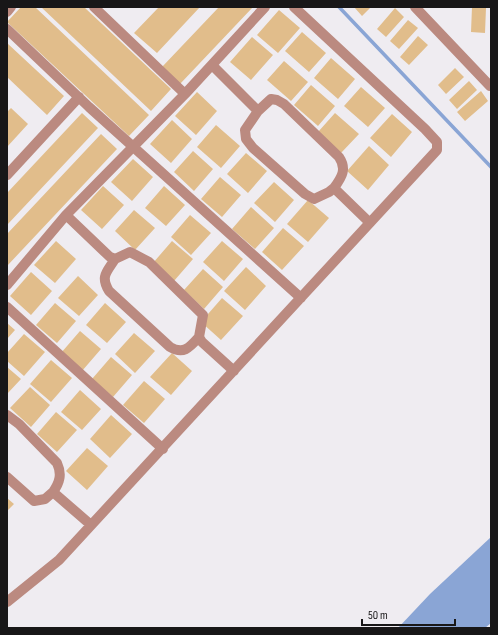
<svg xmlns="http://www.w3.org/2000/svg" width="498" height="635" font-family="'Sofia Sans Condensed',sans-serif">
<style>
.water{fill:#8aa5d5}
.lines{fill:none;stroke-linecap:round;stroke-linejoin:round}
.stream{stroke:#8aa5d5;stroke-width:3.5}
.building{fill:#e1bd8b}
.street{stroke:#bb8a80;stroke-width:10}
</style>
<rect width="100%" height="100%" fill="#efecf1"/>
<path class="water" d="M491 537V623L485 628H398L430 594Z"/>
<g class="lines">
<path class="stream" d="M339 7 491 167"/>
</g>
<path class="building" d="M21 7H35L149 115 129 136 7 22Z
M41 7H84L171 89 151 111Z
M159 7H200L157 53 134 33Z
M219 7H253L180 84 162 67Z
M354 7H371L362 16Z
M472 7 486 8 485 33 471 32Z
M395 8 404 17 386 37 377 29Z
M279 10 300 28 278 53 257 35Z
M408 20 418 28 399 49 390 41Z
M302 32 326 53 309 72 285 51Z
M418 36 428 45 409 65 400 57Z
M252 37 273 55 251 80 230 62Z
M7 43 64 96 47 115 7 77Z
M331 58 355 79 338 99 314 78Z
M284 61 308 82 291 101 267 80Z
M455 68 464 77 446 94 438 85Z
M469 81 477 90 457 109 449 100Z
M311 85 335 106 318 126 294 105Z
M361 87 385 108 368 127 344 106Z
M481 91 488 101 465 121 457 112Z
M197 92 217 111 196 135 175 116Z
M11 108 28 124 7 147V112Z
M82 113 98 128 7 225V193Z
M335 113 359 134 341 153 318 132Z
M392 114 412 132 391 157 370 138Z
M172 120 192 139 171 163 150 144Z
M216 125 240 146 221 168 197 147Z
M101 134 117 149 7 266V234Z
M369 146 389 165 368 190 347 171Z
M193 151 213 169 194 191 174 172Z
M246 153 267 171 248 193 227 174Z
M133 159 153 177 132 201 111 182Z
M220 177 241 195 222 217 201 199Z
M274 182 294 200 275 222 254 203Z
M103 186 124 205 102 229 81 210Z
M164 186 185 205 166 226 145 208Z
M308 200 329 218 308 242 287 224Z
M251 207 274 228 255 249 232 229Z
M134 210 155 228 135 250 115 231Z
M190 215 211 233 191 255 171 237Z
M283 228 304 246 282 270 262 252Z
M56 241 76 259 55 283 34 265Z
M172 241 193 259 174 281 153 263Z
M222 241 243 259 224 281 203 262Z
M246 267 266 286 245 310 224 291Z
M203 269 223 287 204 309 184 290Z
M31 272 52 291 31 315 10 296Z
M78 276 98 295 79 316 58 298Z
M222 298 243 316 221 340 201 322Z
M55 303 76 321 57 343 36 325Z
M105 303 126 322 107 343 86 325Z
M7 323 15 330 7 339Z
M80 331 101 349 82 371 61 353Z
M134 333 155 351 135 373 115 354Z
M24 334 45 352 24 376 7 361V353Z
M172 353 192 371 171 395 150 377Z
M111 357 132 375 113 397 92 379Z
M51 360 72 378 51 402 30 384Z
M7 367 21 379 7 394Z
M144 381 165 399 144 423 123 405Z
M30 387 50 405 31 427 10 408Z
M80 390 101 409 82 430 61 412Z
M56 412 77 430 57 452 37 434Z
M111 415 132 434 110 458 90 439Z
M87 448 108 466 87 490 66 471Z
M7 498 14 504 7 511Z"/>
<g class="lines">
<path class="street" d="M94 7 185 94
M415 7 490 86 491 85
M7 12 11 7
M7 29 89 107 301 298
M213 66 258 111 271 99 277 100 284 104 339 157C347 169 342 177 334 188L369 222
M258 111 245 130 246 139 253 148 305 194 314 199 329 192 334 188
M7 175 79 97
M66 215 110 257 115 259 130 252 149 262 203 315 199 337 202 342 234 371
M115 259C107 272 100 276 109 291L170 347C184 355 190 347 199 337
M7 285 66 215 185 94 265 7
M7 307 163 449
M7 415 19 424 57 463C62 474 60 482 53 492L91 525
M7 477 34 501 45 499 53 492
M7 602 59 560 437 150V142L425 129 294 7"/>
</g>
<rect width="498" height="635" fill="none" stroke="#181718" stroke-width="16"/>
<path d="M362 619v6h93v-6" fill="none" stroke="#181718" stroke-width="2"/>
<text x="368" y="619" font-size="12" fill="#181718" stroke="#efecf1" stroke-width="3" paint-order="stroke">50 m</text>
</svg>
